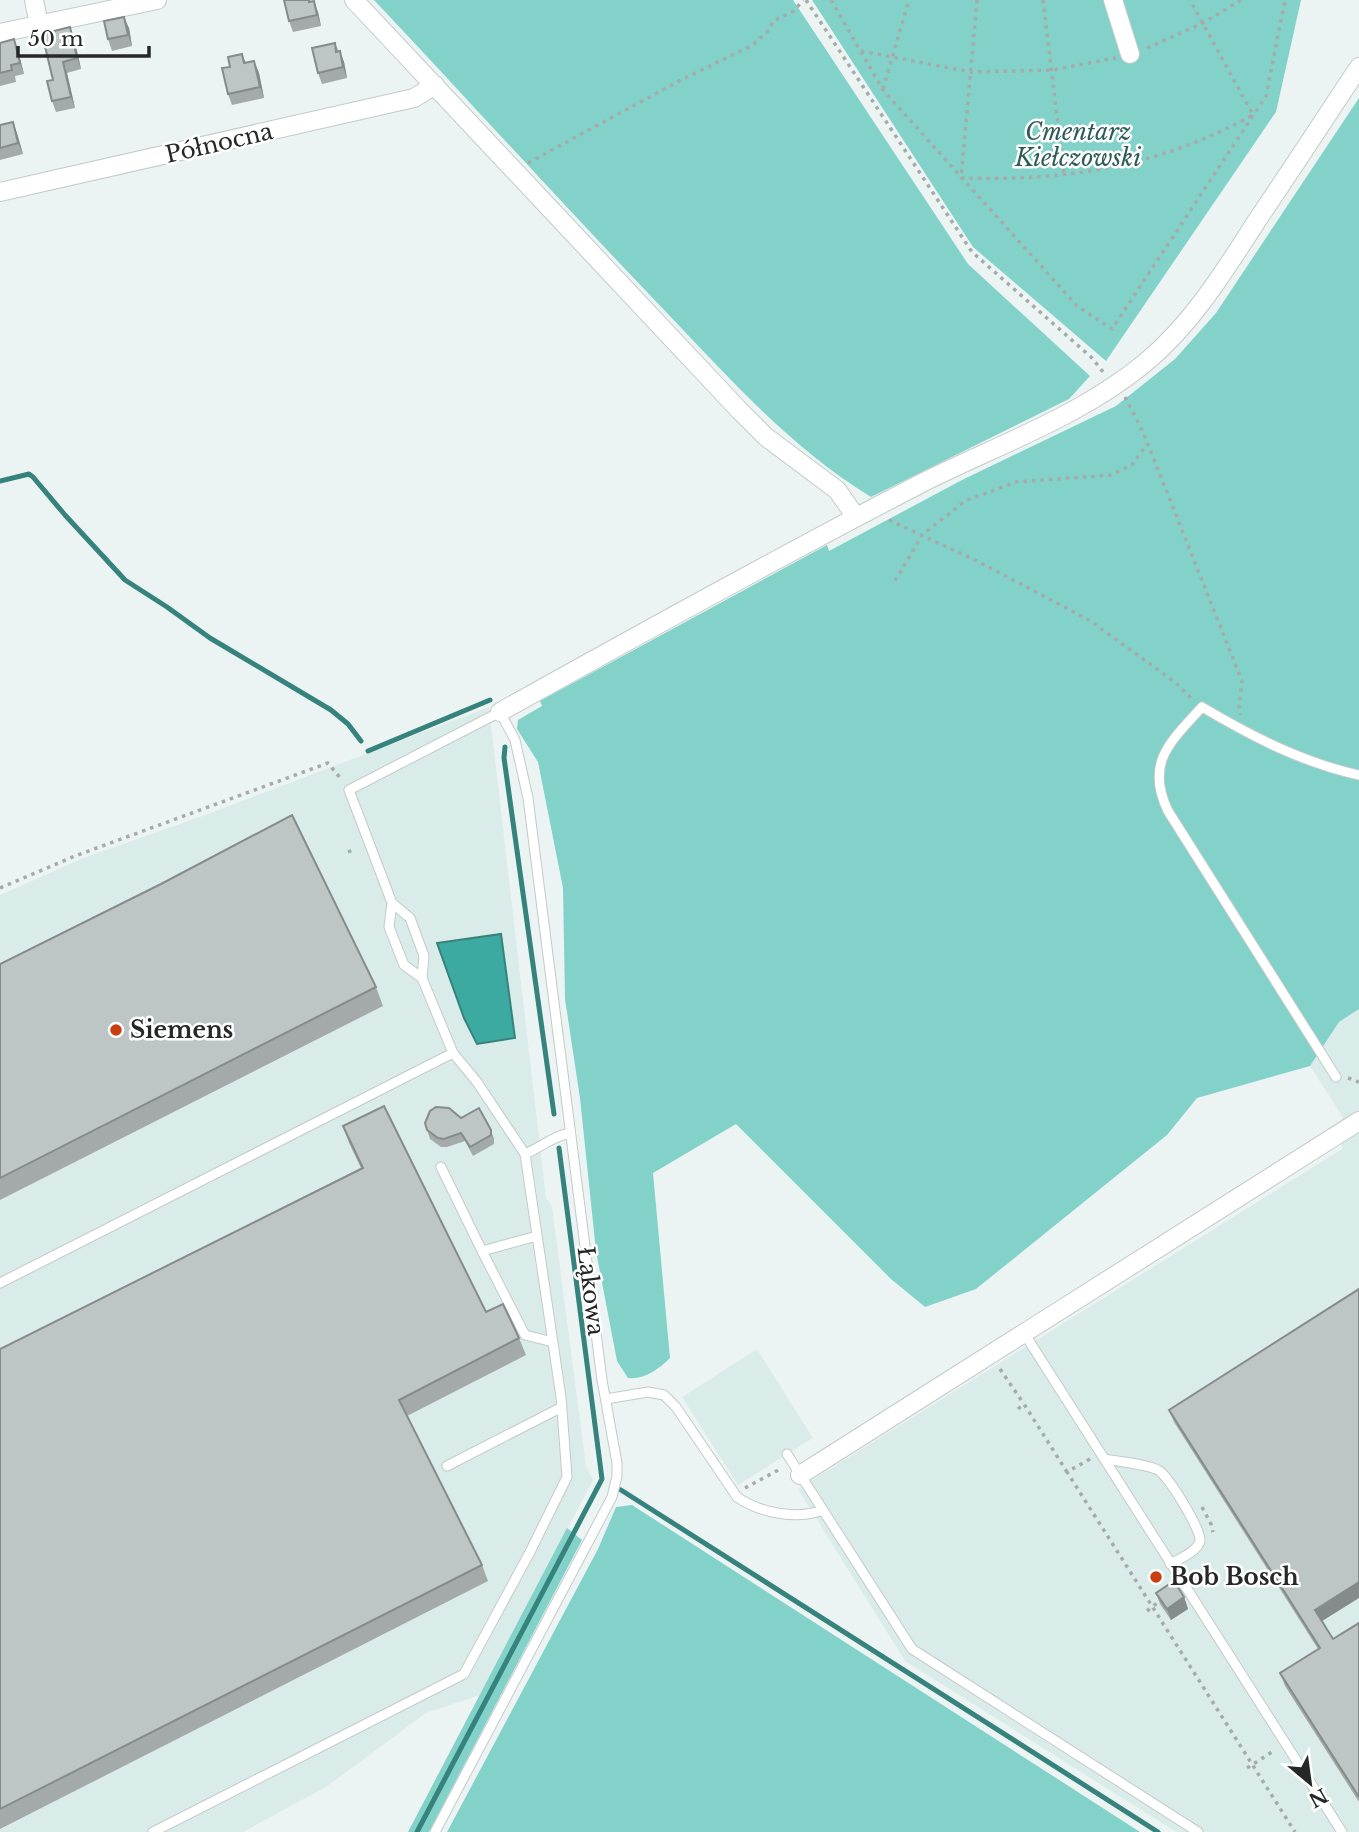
<svg xmlns="http://www.w3.org/2000/svg" width="1359" height="1832" font-family="'Libre Baskerville',serif">
<style>
.built{fill:#daece9}
.green{fill:#82d2c9}
.water{fill:#3caaa1;stroke:#35837c;stroke-width:2}
.lines{fill:none;stroke-linecap:round;stroke-linejoin:round}
.stream{stroke:#35837c;stroke-width:5}
.lane-casing{stroke:#c3cac9;stroke-width:11}
.street-casing{stroke:#c3cac9;stroke-width:20}
.path{stroke:#a5abaa;stroke-width:3.5;stroke-dasharray:3.5 5;stroke-linecap:butt}
.lane{stroke:#fff;stroke-width:9}
.street{stroke:#fff;stroke-width:18}
.wall{fill:#a3aaa9}
.shaded-wall{fill:#858b8a}
.building{fill:#bec6c5;stroke:#858b8a;stroke-width:2}
.poi-dot{fill:#c84011;stroke:#fff;stroke-width:2.5}
.labels{text-anchor:middle;stroke-width:5;stroke-linejoin:round;paint-order:stroke}
.park-label{font-size:23px;font-style:italic;fill:#2d5b57;stroke:#fff}
.street-label{font-size:23px;fill:#252827;stroke:#fff}
.poi-label{font-size:23px;font-weight:bold;fill:#252827;stroke:#fff;text-anchor:start}
</style>
<rect width="100%" height="100%" fill="#ecf4f3"/>
<path class="built" d="M489 707 546 1198 552 1206 586 1466 593 1480 480 1695 426 1713 326 1787 243 1832H0V895L81 859 208 814Z
M1359 1009V1832H1176L905 1661 798 1489 1342 1149V1116L1310 1066 1339 1022Z
M757 1349 813 1438 738 1485 682 1397Z"/>
<path class="green" d="M374 0H793L968 264 1090 376 1069 399 871 497C792 449 730 379 667 313 568 210 472 104 374 0Z
M812 0H1301L1276 112 1106 361 973 247Z
M1359 98V1009L1339 1022 1310 1066 1197 1098 1167 1135 976 1289 925 1307 891 1279 736 1124 653 1173 670 1358C659 1369 644 1380 628 1378L617 1361 596 1251 580 1098 565 999 563 888 538 762 517 729 518 720 542 706 540 701 827 545 829 551 962 480 1116 406 1175 359 1216 313Z
M632 1505 1140 1832H447L598 1549 616 1507Z
M567 1528 582 1540 430 1830 429 1832H408Z"/>
<path class="water" d="M501 934 515 1038 477 1044 464 1018 437 943Z"/>
<g class="lines">
<path class="stream" d="M0 481 29 474 33 477 65 515 125 580 167 607 210 638 331 710 348 724 361 741
M505 747 504 758 554 1114
M368 751 490 700
M621 1490 1158 1832
M417 1832 602 1479 559 1148"/>
<defs>
<path id="lane" d="M422 978 404 965 389 927 392 903 349 790 500 712 515 740 528 798 602 1380 617 1463V1476L612 1497 435 1832
M453 1053 477 1082 525 1154C541 1147 553 1136 570 1133
M1336 1077 1168 811C1145 763 1170 742 1202 707 1251 736 1303 763 1359 775
M441 1167 482 1251
M537 1236 482 1251 525 1335 553 1342
M0 1283 453 1053 422 978 424 956 410 918 392 903
M1024 1333 1342 1832
M606 1399 648 1392 664 1395 676 1407 737 1497C760 1513 797 1520 823 1510
M787 1454 912 1649 1198 1832
M1104 1459C1121 1462 1143 1463 1158 1470 1168 1475 1202 1531 1200 1541 1197 1552 1179 1559 1170 1564
M447 1466 562 1407
M153 1832 464 1674 530 1552 567 1477 561 1397 525 1154"/>
<path id="street" d="M34 0 39 25
M354 0 740 411 766 437 837 490 856 517
M1113 0 1130 54
M0 33 157 0
M0 192 414 98 435 85
M500 712C638 635 777 558 918 485 994 446 1079 418 1146 362 1193 323 1225 270 1258 219 1292 169 1325 118 1359 67
M800 1475 1359 1121"/>
</defs>
<use href="#lane" class="lane-casing"/>
<use href="#street" class="street-casing"/>
<path class="path" d="M806 0 972 252 1091 357 1104 373
M831 0 883 90 1077 306 1112 329 1266 96 1285 0
M977 0 961 178C1070 181 1157 167 1253 115L1190 0
M1043 0 1064 175
M1147 48 1203 23 1241 0
M861 51 971 72 1052 70 1116 58
M883 89 909 0
M528 163 679 81 753 45 769 30 773 21 794 11 803 0
M1125 397 1143 432 1242 681 1239 707 1240 715
M889 520 979 562 1089 620 1175 682 1194 701
M895 581 922 535 965 501 1016 482 1111 475 1132 465 1147 444
M348 852 353 850
M0 888 75 856 328 763 341 779
M1348 1078 1359 1082
M1000 1369 1024 1404
M1018 1409 1024 1404 1067 1472
M1090 1459 1067 1472 1295 1832
M745 1488 782 1468
M1202 1507 1211 1524 1213 1532
M1147 1611 1161 1600
M1247 1768 1275 1750"/>
<use href="#lane" class="lane"/>
<use href="#street" class="street"/>
</g>
<path class="wall" d="M284 0H310L318 12 321 26 293 32 289 21Z
M129 28 132 46 112 51 108 39Z
M74 38 81 69 67 73 75 108 56 112 52 101 53 80Z
M14 39 18 51 24 74 15 76 16 82 0 86V43Z
M335 43 344 62 347 78 322 84 318 73Z
M242 54 246 63 254 61 259 73 264 98 232 105 228 94 230 67Z
M13 122 23 154 0 160V125Z
M0 964 376 987 383 1006 0 1200Z
M479 1108 494 1138V1144L473 1156 465 1141 447 1147H441L430 1139 425 1123 461 1118Z
M343 1126 486 1312 519 1338 526 1355 407 1416 482 1565 488 1581 0 1829V1349L361 1168 349 1143Z
M1169 1410 1322 1621 1333 1639 1359 1623V1802L1285 1686 1280 1673 1318 1649 1174 1422Z
M1156 1593 1184 1597 1188 1609 1171 1620 1160 1604Z"/>
<path class="shaded-wall" d="M314 1 318 12 321 26 317 15Z
M124 17 129 28 132 46 128 35Z
M70 27 74 38 81 69 77 58Z
M14 39 18 51 24 74 20 63Z
M340 51 344 62 347 78 343 67Z
M254 61 259 73 264 98 260 87Z
M63 62 67 73 75 108 71 97Z
M13 122 17 133 23 154 18 143Z
M1359 1582V1598L1319 1623 1315 1610Z
M1184 1597 1188 1609 1171 1620 1167 1609Z"/>
<path class="building" d="M284 0H309V2L314 1 317 15 289 21Z
M124 17 128 35 108 39 104 21Z
M70 27 77 58 63 62 71 97 52 101 47 81 53 80 42 34Z
M14 39 20 63 11 65 12 70 0 73V43Z
M335 43 336 52 340 51 343 67 318 73 312 48Z
M242 54 244 63 254 61 260 87 228 94 222 68 230 67 228 57Z
M13 122 18 143 0 148V125Z
M292 815 376 987 0 1178V964L161 884Z
M384 1106 486 1312 503 1304 519 1338 399 1400 482 1565 0 1809V1349L363 1168 343 1126Z
M436 1107 449 1108 461 1118 479 1108 491 1130V1135L470 1147 461 1133 444 1139 438 1138 427 1130 425 1123 430 1111Z
M1359 1289V1582L1315 1610 1333 1639 1359 1623V1797L1280 1673 1320 1648 1169 1410Z
M1174 1581 1184 1597 1167 1609 1156 1593Z"/>
<g class="poi-dot">
<circle cx="116" cy="1030" r="7"/>
<circle cx="1156" cy="1577" r="7"/>
</g>
<g class="labels">
<g class="park-label">
<text x="1078" y="140">Cmentarz<tspan x="1078" dy="26">Kiełczowski</tspan></text>
</g>
<g class="street-label">
<text transform="translate(219 143) rotate(-13)" y="8">Północna</text>
<text transform="translate(591 1291) rotate(83)" y="8">Łąkowa</text>
</g>
<g class="poi-label">
<text x="130" y="1038">Siemens</text>
<text x="1170" y="1585">Bob Bosch</text>
</g>
</g>
<g transform="translate(1310 1783) rotate(151)" stroke="#ffffff" stroke-width="5" paint-order="stroke">
<path d="M0-5L12 26L0 18L-12 26Z" fill="#252827"/>
<text y="-10" font-size="19" font-weight="bold" text-anchor="middle" fill="#252827">N</text>
</g>
<path d="M18 46v10h131v-10" fill="none" stroke="#252827" stroke-width="3.5"/>
<text x="28" y="46" font-size="21" fill="#252827" stroke="#ffffff" stroke-width="5" paint-order="stroke">50 m</text>
</svg>
